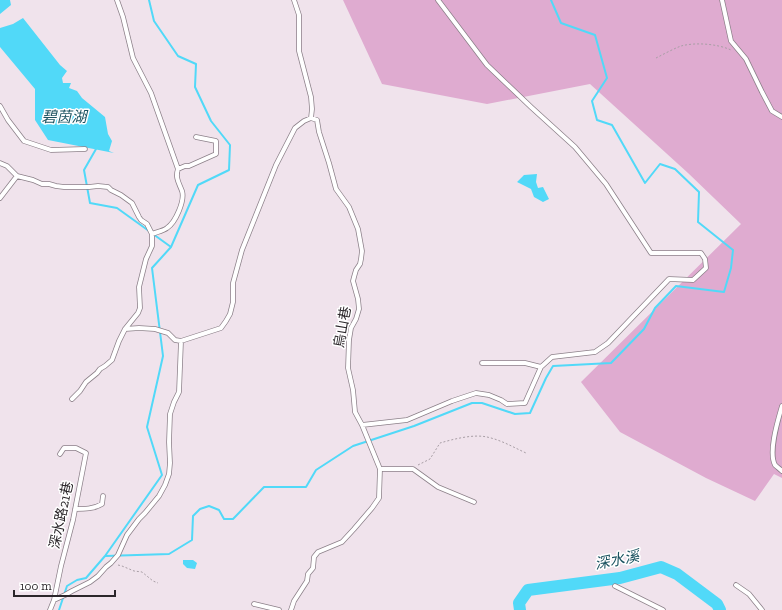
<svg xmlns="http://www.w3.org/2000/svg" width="782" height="610" font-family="'Zilla Slab','Noto Sans TC',serif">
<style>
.green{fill:#dfabd0}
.water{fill:#51d9f8}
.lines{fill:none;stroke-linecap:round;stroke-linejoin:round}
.stream{stroke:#51d9f8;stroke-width:2}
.river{stroke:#51d9f8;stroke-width:12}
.service-casing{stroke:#8c8089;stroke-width:5.5}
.path{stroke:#a89ea5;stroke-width:1;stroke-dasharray:2 2;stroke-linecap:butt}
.service{stroke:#fff;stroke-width:4}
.labels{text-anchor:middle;stroke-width:3;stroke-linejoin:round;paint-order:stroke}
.street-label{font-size:14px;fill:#2b262a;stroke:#fff}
.water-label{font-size:15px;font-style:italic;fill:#1b5360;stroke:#fff}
</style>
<rect width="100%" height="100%" fill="#f0e3ec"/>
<path class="green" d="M343 0H782V478L774 474 755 501 706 478 620 432 581 382 741 224 688 173 590 84 487 104 382 84Z"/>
<path class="water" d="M0 0H10L11 5 0 14Z
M23 18 60 65 67 71 62 78 63 83H71L69 88 77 91 82 98 105 117 108 134 112 141 109 151 114 153 48 140 35 120V89L0 47V28L13 24Z
M537 174 536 182 538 188 543 187 549 199 543 202 534 197 531 189 517 182 524 175Z
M183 560H193L197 563 195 569 187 568 183 564Z"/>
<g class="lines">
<path class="stream" d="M149 0 154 21 178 56 196 64 195 87 211 121 230 145 229 170 198 185 171 247
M96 149 84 170 90 203 117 208 149 231
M105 556 169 554 192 540 193 516 200 509 209 506 219 510 224 519H233L264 487H306L316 470 353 446 414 426 472 403H482L515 414 530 413 546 378 553 366 611 363 644 329 655 308 676 286 724 292 731 268 733 250 698 222 699 192 675 169 660 164 645 183 612 125 597 120 592 101 607 78 595 35 561 23 551 0
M59 610 67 586 77 580 86 578 105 556 162 475 147 427 163 356 152 268 171 247 153 234"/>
<path class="river" d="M520 610 519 603 528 590 620 578 661 567 677 574 717 604 720 610"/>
<defs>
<path id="service" d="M117 0 123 17 133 58 151 93 178 169
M294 0 299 15V51L311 97 312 109 311 118
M722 0 731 41 746 59 762 92 772 111 782 117
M0 106 8 120 24 141 51 150 85 149
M0 163 7 166 17 176 33 180 42 184H49L56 186 64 187H89L98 186 108 187 111 190 121 195 132 203 139 217 141 220 147 224 152 234
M0 198 17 176
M181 341 221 328 226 321 230 314 233 302V283L242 250 276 165 295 128 304 121 311 118 317 120 319 132 329 163 336 189 349 207 358 229 362 251 361 259 360 264 356 270 354 277 353 281 358 299 359 309 356 319 351 328 349 340 348 368 353 390 355 412 362 425 380 469 379 498 372 508 354 529 342 542 318 552 314 557 313 568 308 574 307 581 294 601 291 610
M482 363H525L541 367
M72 399 80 391 86 382 97 373 100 369 105 366 112 360 119 341 125 329 138 313 140 308 139 287 146 259 152 246V234C157 232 163 231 167 228 176 222 185 200 182 191 179 183 175 178 178 169L185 166H189L216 154V141L196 137
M782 406C778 420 768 452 775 465 777 467 780 469 782 471
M362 425 407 420 452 401 476 393 489 395 501 400 507 404 525 403 541 367 552 357 595 352 608 343 669 279 693 280 706 268 705 259 701 253H651L606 184 575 147 531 107 487 65 438 0
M380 469H413L438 487 474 502
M75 509C84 509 94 509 102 504L103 496
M736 585 749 594 762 610
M615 586 663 610
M54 600 65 595 72 591 90 582 98 576 106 567 111 563 118 555 127 535 139 519 145 513 159 496 165 485 169 474 170 463 169 442 170 414 174 402 179 392 181 341 175 340 168 333 155 329 139 328 125 329
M254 604 279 610
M50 610 54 600 61 566 73 520 86 453 76 448H64L60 454"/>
</defs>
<use href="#service" class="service-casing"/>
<path class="path" d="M656 58C664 54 673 49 681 46 696 42 718 44 731 50
M418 465 430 459 440 443C454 439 473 434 487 437 501 440 513 447 526 453
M118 565 122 566 134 571 142 572 153 581 158 583"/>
<use href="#service" class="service"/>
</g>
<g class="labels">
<g class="street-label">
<text transform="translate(342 327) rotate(-80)" y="5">烏山巷</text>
<text transform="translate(61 515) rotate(-78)" y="5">深水路21巷</text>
</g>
<g class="water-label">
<text x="64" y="122">碧茵湖</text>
<text transform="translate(617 560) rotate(-11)" y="5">深水溪</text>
</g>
</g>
<path d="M14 590v6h101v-6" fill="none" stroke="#2b262a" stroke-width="2"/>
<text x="20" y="590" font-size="12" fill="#2b262a" stroke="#ffffff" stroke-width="3" paint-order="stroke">100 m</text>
</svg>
